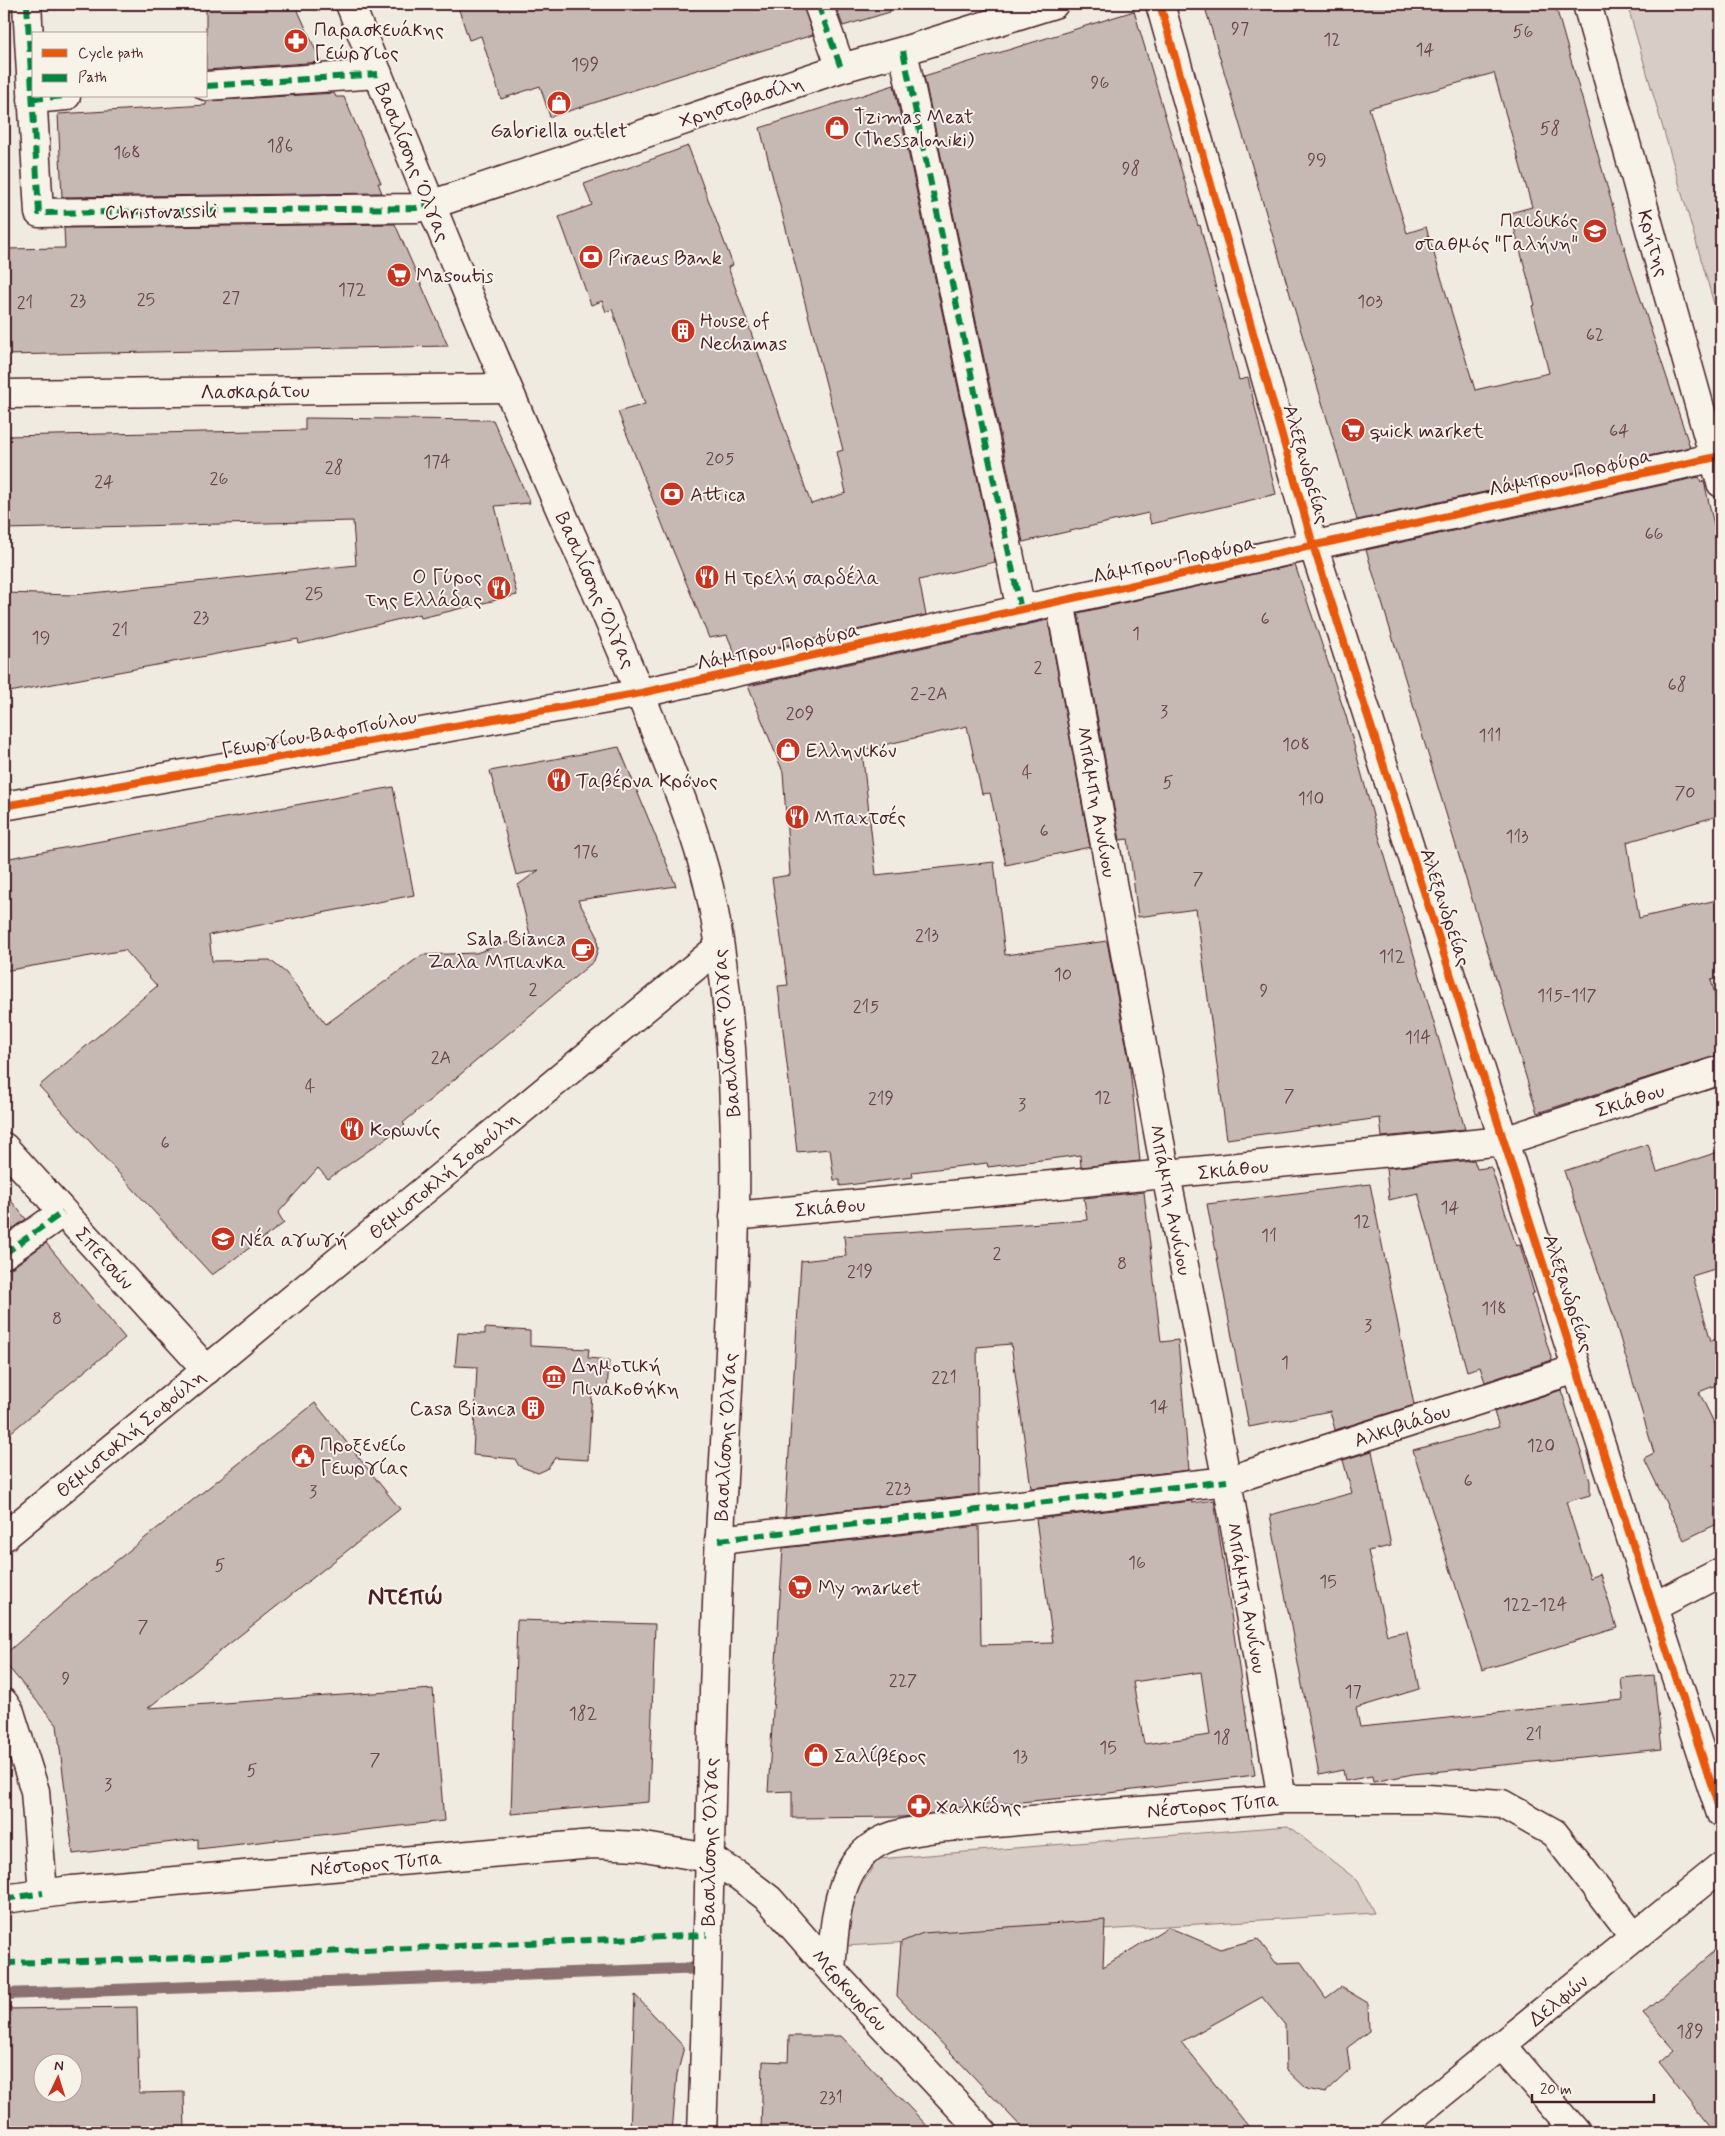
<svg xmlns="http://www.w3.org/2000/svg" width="1725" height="2136" font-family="Mynerve,sans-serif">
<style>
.green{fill:#d8cdc6;stroke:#917678}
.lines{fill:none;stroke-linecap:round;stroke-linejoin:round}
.stream{stroke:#8b6f72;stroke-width:12}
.building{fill:#c6b8b3;stroke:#4a1f2b;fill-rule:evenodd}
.minor-casing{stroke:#4a1f2b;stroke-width:31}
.major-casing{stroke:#4a1f2b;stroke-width:31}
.minor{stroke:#f7f3e8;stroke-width:28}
.major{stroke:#f7f3e8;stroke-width:28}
.quiet{stroke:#00873e;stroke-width:6;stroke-dasharray:12 6;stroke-linecap:butt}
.cycleway-casing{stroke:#f7f3e8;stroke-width:11}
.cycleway{stroke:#e8590c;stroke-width:8}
.labels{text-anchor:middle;stroke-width:4;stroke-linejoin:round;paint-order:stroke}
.number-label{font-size:18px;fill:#69454d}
.poi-label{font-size:20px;fill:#4a1f2b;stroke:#f7f3e8;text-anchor:start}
.street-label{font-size:20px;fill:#4a1f2b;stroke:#f7f3e8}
.district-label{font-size:25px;font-weight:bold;fill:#4a1f2b;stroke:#f7f3e8}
</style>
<rect width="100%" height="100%" fill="#f0ebe0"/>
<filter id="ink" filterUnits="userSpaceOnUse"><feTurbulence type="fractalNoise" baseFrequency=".02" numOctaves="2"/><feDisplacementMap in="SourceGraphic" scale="10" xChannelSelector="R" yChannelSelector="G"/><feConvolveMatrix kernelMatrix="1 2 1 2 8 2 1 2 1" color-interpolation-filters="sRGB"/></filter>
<g filter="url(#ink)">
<path class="green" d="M1627 4H1721V328Z
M1288 1826 1358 1881 1374 1913 846 1946 853 1898 878 1859Z"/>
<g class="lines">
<path class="stream" d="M4 1994 706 1968"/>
</g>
<path class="building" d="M206 4H295L321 62 206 70Z
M457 4H803L813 35 684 74 550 117 540 86 501 99 481 36 469 40Z
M835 4H889L890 12 843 26Z
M1204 4H1555L1630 267 1690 447 1357 520ZM1494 73 1532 207 1510 213 1535 305 1532 306 1549 373 1475 390 1426 227 1407 233 1369 108Z
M1134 11 1198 226 1200 225 1239 380 1248 378 1276 494 1151 524 1148 513 1023 542 924 76Z
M894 85 995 562 919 580 926 615 736 656 727 635 709 638 667 536 618 412 645 404 612 309 606 312 602 301 591 305 559 217 592 205 584 184 688 146 733 265 728 267 811 504 846 493 837 452 843 450 760 128Z
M334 93 336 97H344L381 183H378L382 193 62 197 58 114 206 105V101Z
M395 224 448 346 4 355V249L65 248 64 228Z
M305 418 493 420 530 503 495 506 517 595 421 618 420 614 299 644 298 639 4 693V593L73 595 356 565 353 521 4 529V436L305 430Z
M1699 477 1701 482 1704 481 1721 556V815L1627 842 1639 918 1721 899V978L1711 980 1721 1016V1054L1537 1113 1366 550Z
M1295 565 1346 716 1372 812 1465 1129 1382 1137 1380 1118 1227 1139 1196 909 1138 917 1128 839 1120 840 1078 613Z
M1048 620 1090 847 1006 865 990 793 982 794 967 726 862 750 876 875 994 862 1005 955 1107 941 1129 1060 1140 1161 1081 1167 1080 1155 988 1167 987 1163 912 1172 913 1177 840 1186V1180H834L830 1149 797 1152 778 986 788 985 772 878 790 875 783 772 748 686Z
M619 747 676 886 578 900 597 935 598 949 594 961 403 1123 405 1125 328 1179 318 1168 278 1213 284 1223 212 1275 39 1086 157 986 125 950 4 971V859L393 787 414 895 209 935 212 961 270 960 286 973 326 1024 422 955 476 953 530 935 518 885 539 870 516 875 490 771Z
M1648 1144 1657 1172 1721 1151V1267L1692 1276 1711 1341 1721 1337V1383L1699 1392 1721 1437V1522L1684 1540 1644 1458 1654 1453 1612 1311 1564 1171Z
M1474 1160 1477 1169 1491 1167 1516 1246 1520 1245 1534 1293 1531 1294 1552 1360 1485 1382 1480 1367 1467 1371 1418 1193 1389 1200 1386 1168Z
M1370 1184 1414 1405 1335 1430 1330 1411 1249 1427 1207 1204Z
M4 1192 26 1219 4 1235Z
M1144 1192 1161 1342 1178 1340 1189 1470 1031 1488 1011 1344 977 1347 979 1494 785 1517 801 1261 846 1256 844 1236 1087 1220 1084 1198Z
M46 1243 125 1338 4 1438V1269L13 1267Z
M485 1328 530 1331V1346L589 1349 588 1358 609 1360 607 1392H592L588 1460 555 1458 547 1469 538 1473 519 1466 515 1459 473 1455 477 1367 455 1366 458 1333 485 1334Z
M1561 1390 1590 1481V1495L1566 1502 1590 1578 1600 1574 1617 1628 1482 1670 1413 1450 1499 1427 1494 1412Z
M315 1403 400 1509 148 1708 433 1689 444 1821 198 1849V1839L73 1854 57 1725 4 1662V1655L72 1596Z
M1372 1451 1391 1546 1368 1551 1387 1635 1407 1631 1419 1689 1356 1708 1360 1727 1623 1700 1621 1678 1654 1675 1662 1749 1413 1774 1373 1782 1372 1776 1345 1781 1343 1770 1319 1775 1270 1515 1352 1493 1343 1460Z
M1214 1500 1255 1775 1076 1797 953 1808V1811L903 1817 792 1818V1791L768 1792 783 1548 979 1526 981 1645 1053 1643 1036 1519 1192 1501V1503ZM1201 1672 1210 1735 1144 1744 1133 1682Z
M517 1620 655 1624 649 1802 511 1814Z
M1105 1920 1103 1967 1168 1927 1220 1949 1258 1939 1276 1963 1301 1962 1326 1998 1341 1987 1368 2003 1369 2031 1347 2048 1350 2070 1325 2093 1307 2089 1286 2069 1285 2025 1262 1997 1181 2042 1253 2132H1026L897 1996 901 1942 923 1933Z
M1721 1946V2132H1714L1659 2062 1674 2049 1643 2013Z
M635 1995 684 2047 677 2075 672 2132H630Z
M137 2007 139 2093 184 2092 185 2132H4V2009ZM42 2064H72V2094H42Z
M789 2036H841L933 2132H761L763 2061 788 2062Z"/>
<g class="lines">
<defs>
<path id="minor" d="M27 4 39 213 416 208 430 205 841 68 903 51 1054 4
M818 4 841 68
M1160 4 1313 545 1653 1607 1721 1814
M1587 4 1721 483
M903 51 1021 610
M206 86 378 74
M32 99 66 96
M4 394 507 388
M1060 601 1166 1175 1227 1481 1282 1799
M4 806 641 693 1721 456
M4 1147 207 1370
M734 1216 1504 1141 1721 1070
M4 1254 63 1212
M719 1540 1227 1481 1576 1369
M1653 1607 1721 1572
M4 1703 10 1712 35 1791 43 1893
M4 1899 72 1890 593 1844 639 1846 709 1858 739 1876 769 1899 831 1970 983 2132
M831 1970C835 1925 835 1862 883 1840 899 1832 918 1831 936 1828L1282 1799H1427L1502 1804 1554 1833 1634 1937
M1502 2045 1576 2132"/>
<path id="major" d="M350 4C419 179 491 352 567 525 601 602 636 680 666 759 685 807 703 855 713 906 752 1110 730 1329 720 1535 710 1734 710 1933 702 2132
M4 1537 719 947
M1394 2132 1721 1867"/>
</defs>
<use href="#minor" class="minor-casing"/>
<use href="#major" class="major-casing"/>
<use href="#minor" class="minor"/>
<use href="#major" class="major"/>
<path class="quiet" d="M27 4 39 213 416 208 430 205
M818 4 841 68
M903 51 1021 610
M206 86 378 74
M32 99 66 96
M4 1254 63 1212
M719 1540 1227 1481
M4 1899 43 1893
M4 1963 161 1959 707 1935"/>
<defs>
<path id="cycleway" d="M1160 4 1313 545 1653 1607 1721 1814
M4 806 641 693 1721 456"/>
</defs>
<use href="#cycleway" class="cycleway-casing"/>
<use href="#cycleway" class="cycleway"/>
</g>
</g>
<defs>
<symbol id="pharmacy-disc" viewBox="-11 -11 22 22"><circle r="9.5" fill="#c8321e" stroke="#f7f3e8"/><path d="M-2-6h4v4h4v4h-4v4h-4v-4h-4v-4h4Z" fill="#fff"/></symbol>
<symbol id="shop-disc" viewBox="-11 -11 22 22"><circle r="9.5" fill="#c8321e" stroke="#f7f3e8"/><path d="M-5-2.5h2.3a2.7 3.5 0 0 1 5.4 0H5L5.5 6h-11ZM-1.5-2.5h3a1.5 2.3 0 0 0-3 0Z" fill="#fff"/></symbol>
<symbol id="school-disc" viewBox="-11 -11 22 22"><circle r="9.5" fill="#c8321e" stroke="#f7f3e8"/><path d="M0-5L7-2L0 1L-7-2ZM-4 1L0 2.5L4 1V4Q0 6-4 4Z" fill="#fff"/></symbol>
<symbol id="bank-disc" viewBox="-11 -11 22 22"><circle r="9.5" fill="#c8321e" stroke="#f7f3e8"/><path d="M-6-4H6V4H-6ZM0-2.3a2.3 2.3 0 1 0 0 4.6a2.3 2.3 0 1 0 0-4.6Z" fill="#fff"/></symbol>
<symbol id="supermarket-disc" viewBox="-11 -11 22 22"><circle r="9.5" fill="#c8321e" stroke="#f7f3e8"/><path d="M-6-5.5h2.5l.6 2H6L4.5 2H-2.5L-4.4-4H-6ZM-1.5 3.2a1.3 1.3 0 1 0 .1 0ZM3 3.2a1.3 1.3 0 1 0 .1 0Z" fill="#fff"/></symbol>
<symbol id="building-disc" viewBox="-11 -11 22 22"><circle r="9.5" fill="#c8321e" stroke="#f7f3e8"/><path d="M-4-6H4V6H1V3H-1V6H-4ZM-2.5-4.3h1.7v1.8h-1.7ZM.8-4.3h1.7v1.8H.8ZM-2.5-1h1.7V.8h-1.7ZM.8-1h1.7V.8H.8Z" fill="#fff"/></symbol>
<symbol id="restaurant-disc" viewBox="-11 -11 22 22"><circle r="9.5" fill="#c8321e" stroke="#f7f3e8"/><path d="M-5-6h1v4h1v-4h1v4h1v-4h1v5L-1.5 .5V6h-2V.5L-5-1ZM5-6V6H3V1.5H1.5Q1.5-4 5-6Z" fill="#fff"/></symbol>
<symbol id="cafe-disc" viewBox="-11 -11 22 22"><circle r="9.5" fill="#c8321e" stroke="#f7f3e8"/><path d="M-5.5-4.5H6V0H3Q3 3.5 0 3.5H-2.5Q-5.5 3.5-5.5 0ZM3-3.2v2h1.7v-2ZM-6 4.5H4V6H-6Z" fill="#fff"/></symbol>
<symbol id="museum-disc" viewBox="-11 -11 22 22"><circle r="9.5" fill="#c8321e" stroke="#f7f3e8"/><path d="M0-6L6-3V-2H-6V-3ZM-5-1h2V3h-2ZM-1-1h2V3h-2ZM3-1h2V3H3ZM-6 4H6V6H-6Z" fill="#fff"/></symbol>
<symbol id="civic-disc" viewBox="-11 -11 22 22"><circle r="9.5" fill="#c8321e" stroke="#f7f3e8"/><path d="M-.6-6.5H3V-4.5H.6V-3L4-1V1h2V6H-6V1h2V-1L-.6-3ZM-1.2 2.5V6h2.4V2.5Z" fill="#fff"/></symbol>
</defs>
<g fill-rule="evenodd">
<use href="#pharmacy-disc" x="282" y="27" width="28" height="28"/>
<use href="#shop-disc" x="545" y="89" width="28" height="28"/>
<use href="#shop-disc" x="823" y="114" width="28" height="28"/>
<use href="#school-disc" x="1581" y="217" width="28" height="28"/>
<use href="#bank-disc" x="577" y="243" width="28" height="28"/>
<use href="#supermarket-disc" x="385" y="261" width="28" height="28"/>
<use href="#building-disc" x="669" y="317" width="28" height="28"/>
<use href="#supermarket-disc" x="1339" y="416" width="28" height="28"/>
<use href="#bank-disc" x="658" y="480" width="28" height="28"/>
<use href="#restaurant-disc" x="693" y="563" width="28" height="28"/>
<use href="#restaurant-disc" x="485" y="574" width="28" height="28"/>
<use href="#shop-disc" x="774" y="736" width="28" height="28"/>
<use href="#restaurant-disc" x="545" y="766" width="28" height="28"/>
<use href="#restaurant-disc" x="783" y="803" width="28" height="28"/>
<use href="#cafe-disc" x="569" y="936" width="28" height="28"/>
<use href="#restaurant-disc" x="338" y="1115" width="28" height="28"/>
<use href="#school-disc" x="209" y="1225" width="28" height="28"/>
<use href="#museum-disc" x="540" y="1363" width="28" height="28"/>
<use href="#building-disc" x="519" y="1394" width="28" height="28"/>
<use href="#civic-disc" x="289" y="1442" width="28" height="28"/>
<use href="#supermarket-disc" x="786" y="1573" width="28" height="28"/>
<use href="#shop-disc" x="802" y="1741" width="28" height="28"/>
<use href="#pharmacy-disc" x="905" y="1792" width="28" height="28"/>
</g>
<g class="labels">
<g class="number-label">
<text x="1240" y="34">97</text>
<text x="1523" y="37">56</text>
<text x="1332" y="45">12</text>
<text x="1425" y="55">14</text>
<text x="585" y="70">199</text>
<text x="1100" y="88">96</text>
<text x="1550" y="134">58</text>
<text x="280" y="151">186</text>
<text x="127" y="158">168</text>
<text x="1317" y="165">99</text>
<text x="1131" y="174">98</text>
<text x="352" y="295">172</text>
<text x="231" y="303">27</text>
<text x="146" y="305">25</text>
<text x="78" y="306">23</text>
<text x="1370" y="307">103</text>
<text x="25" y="308">21</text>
<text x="1595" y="340">62</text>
<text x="1619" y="436">64</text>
<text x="720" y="464">205</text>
<text x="437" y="467">174</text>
<text x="334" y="473">28</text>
<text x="219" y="484">26</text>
<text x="104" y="487">24</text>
<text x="1654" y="539">66</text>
<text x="314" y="599">25</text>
<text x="201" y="623">23</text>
<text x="1265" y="624">6</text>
<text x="120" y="635">21</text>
<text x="1136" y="639">1</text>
<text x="41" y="643">19</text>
<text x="1038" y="673">2</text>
<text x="1677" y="690">68</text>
<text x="929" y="699">2-2A</text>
<text x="1164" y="717">3</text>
<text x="800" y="719">209</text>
<text x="1490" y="741">111</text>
<text x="1296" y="750">108</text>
<text x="1027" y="778">4</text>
<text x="1168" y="788">5</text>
<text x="1685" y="798">70</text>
<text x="1311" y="804">110</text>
<text x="1044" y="836">6</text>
<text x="1517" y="842">113</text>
<text x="586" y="857">176</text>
<text x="1198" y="884">7</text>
<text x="927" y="941">213</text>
<text x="1392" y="962">112</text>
<text x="1063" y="980">10</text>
<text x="533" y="995">2</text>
<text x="1264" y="996">9</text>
<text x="1567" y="1001">115-117</text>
<text x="866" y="1012">215</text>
<text x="1418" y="1043">114</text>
<text x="441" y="1063">2A</text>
<text x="310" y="1092">4</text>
<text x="1289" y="1101">7</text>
<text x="1103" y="1103">12</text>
<text x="881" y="1104">219</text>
<text x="1022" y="1110">3</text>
<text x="165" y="1148">6</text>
<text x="1450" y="1213">14</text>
<text x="1362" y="1227">12</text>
<text x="1269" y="1241">11</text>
<text x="997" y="1259">2</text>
<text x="1122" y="1269">8</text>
<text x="860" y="1277">219</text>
<text x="1494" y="1314">118</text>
<text x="57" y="1324">8</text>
<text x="1368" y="1331">3</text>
<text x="1285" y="1368">1</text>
<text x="944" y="1383">221</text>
<text x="1159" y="1412">14</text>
<text x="1541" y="1451">120</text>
<text x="1468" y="1486">6</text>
<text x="898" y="1494">223</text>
<text x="313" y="1497">3</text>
<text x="1137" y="1568">16</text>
<text x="220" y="1571">5</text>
<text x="1328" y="1587">15</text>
<text x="1535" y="1610">122-124</text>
<text x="143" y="1632">7</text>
<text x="66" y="1684">9</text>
<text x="903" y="1686">227</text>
<text x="1353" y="1697">17</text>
<text x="583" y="1719">182</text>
<text x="1534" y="1739">21</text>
<text x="1222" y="1743">18</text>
<text x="1108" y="1753">15</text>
<text x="1020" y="1762">13</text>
<text x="375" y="1765">7</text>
<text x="252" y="1776">5</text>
<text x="108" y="1790">3</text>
<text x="1690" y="2037">189</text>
<text x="831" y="2103">231</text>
</g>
<g class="poi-label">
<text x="314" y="36">Παρασκευάκης<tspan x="314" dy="23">Γεώργιος</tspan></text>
<text x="854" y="123">Tzimas Meat<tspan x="854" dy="23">(Thessaloniki)</tspan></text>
<text x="559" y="137" text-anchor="middle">Gabriella outlet</text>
<text x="1578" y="227" text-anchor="end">Παιδικός<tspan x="1578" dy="23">σταθμός "Γαλήνη"</tspan></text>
<text x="608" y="264">Piraeus Bank</text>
<text x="416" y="282">Masoutis</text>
<text x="700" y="327">House of<tspan x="700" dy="23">Nechamas</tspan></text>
<text x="1370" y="437">quick market</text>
<text x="690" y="501">Attica</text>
<text x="482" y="583" text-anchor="end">Ο Γύρος<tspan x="482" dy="23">της Ελλάδας</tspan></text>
<text x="724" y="584">Η τρελή σαρδέλα</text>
<text x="806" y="757">Ελληνικόν</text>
<text x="576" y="787">Ταβέρνα Κρόνος</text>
<text x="814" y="824">Μπαχτσές</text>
<text x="566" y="945" text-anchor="end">Sala Bianca<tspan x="566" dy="23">Ζαλα Μπιανκα</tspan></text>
<text x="370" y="1136">Κορωνίς</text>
<text x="240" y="1246">Νέα αγωγή</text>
<text x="572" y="1372">Δημοτική<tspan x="572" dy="23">Πινακοθήκη</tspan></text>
<text x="516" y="1415" text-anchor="end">Casa Bianca</text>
<text x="320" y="1451">Προξενείο<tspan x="320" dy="23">Γεωργίας</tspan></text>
<text x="818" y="1594">My market</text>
<text x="834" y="1762">Σαλίβερος</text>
<text x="936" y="1813">Χαλκίδης</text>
</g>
<g class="street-label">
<text transform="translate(741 101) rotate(-18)" y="7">Χρηστοβασίλη</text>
<text transform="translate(413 162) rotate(68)" y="7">Βασιλίσσης Όλγας</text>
<text transform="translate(161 211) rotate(-1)" y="7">Christovassili</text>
<text transform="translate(1654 243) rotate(74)" y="7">Κρήτης</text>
<text transform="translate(255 391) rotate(-1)" y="7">Λασκαράτου</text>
<text transform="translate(1307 464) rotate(74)" y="7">Αλεξανδρείας</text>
<text transform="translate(1570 472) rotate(-12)" y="7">Λάμπρου Πορφύρα</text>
<text transform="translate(1174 559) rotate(-12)" y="7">Λάμπρου Πορφύρα</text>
<text transform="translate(596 590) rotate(66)" y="7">Βασιλίσσης Όλγας</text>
<text transform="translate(778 646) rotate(-12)" y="7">Λάμπρου Πορφύρα</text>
<text transform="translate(319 733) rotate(-10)" y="7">Γεωργίου Βαφοπούλου</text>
<text transform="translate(1097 802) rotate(80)" y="7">Μπάμπη Αννίνου</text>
<text transform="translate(1446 907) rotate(72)" y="7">Αλεξανδρείας</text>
<text transform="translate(726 1033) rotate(-95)" y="7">Βασιλίσσης Όλγας</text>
<text transform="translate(1630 1100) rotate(-18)" y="7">Σκιάθου</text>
<text transform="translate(1233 1169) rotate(-6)" y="7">Σκιάθου</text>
<text transform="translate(443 1175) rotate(-40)" y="7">Θεμιστοκλή Σοφούλη</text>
<text transform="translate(1171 1200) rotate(79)" y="7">Μπάμπη Αννίνου</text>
<text transform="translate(830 1207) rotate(-5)" y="7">Σκιάθου</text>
<text transform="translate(105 1258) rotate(48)" y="7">Σπετσών</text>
<text transform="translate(1569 1293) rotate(72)" y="7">Αλεξανδρείας</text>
<text transform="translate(1402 1425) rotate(-18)" y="7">Αλκιβιάδου</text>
<text transform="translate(130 1433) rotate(-40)" y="7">Θεμιστοκλή Σοφούλη</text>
<text transform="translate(725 1437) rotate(-87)" y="7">Βασιλίσσης Όλγας</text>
<text transform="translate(1247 1598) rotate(80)" y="7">Μπάμπη Αννίνου</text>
<text transform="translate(1213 1805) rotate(-5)" y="7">Νέστορος Τύπα</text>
<text transform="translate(709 1842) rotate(-89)" y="7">Βασιλίσσης Όλγας</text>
<text transform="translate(376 1863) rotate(-5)" y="7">Νέστορος Τύπα</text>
<text transform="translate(850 1990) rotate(48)" y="7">Μερκουρίου</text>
<text transform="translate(1558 2000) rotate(-39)" y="7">Δελφών</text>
</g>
<g class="district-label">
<text x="405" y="1604">Ντεπώ</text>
</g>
</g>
<rect width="1725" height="2136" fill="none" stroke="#f7f3e8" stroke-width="20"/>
<rect x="10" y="10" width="1705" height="2116" fill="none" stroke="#4a1f2b" stroke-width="2" filter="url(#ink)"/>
<rect x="32" y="32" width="175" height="65" fill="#f7f3e8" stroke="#b29e9c"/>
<rect x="42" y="49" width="25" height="8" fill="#e8590c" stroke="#b29e9c"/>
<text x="78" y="58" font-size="15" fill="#4a1f2b">Cycle path</text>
<rect x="42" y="74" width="25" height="8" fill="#00873e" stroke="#b29e9c"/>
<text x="78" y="82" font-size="15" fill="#4a1f2b">Path</text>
<g transform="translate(58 2078) rotate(4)"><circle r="24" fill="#f7f3e8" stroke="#b29e9c"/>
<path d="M0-4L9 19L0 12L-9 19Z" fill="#c8321e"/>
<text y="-8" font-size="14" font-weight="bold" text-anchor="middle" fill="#4a1f2b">N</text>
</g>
<path d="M1532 2094v8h122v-8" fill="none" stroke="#4a1f2b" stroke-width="2.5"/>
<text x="1540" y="2094" font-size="15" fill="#4a1f2b" stroke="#f7f3e8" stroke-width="4" paint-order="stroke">20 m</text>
</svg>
